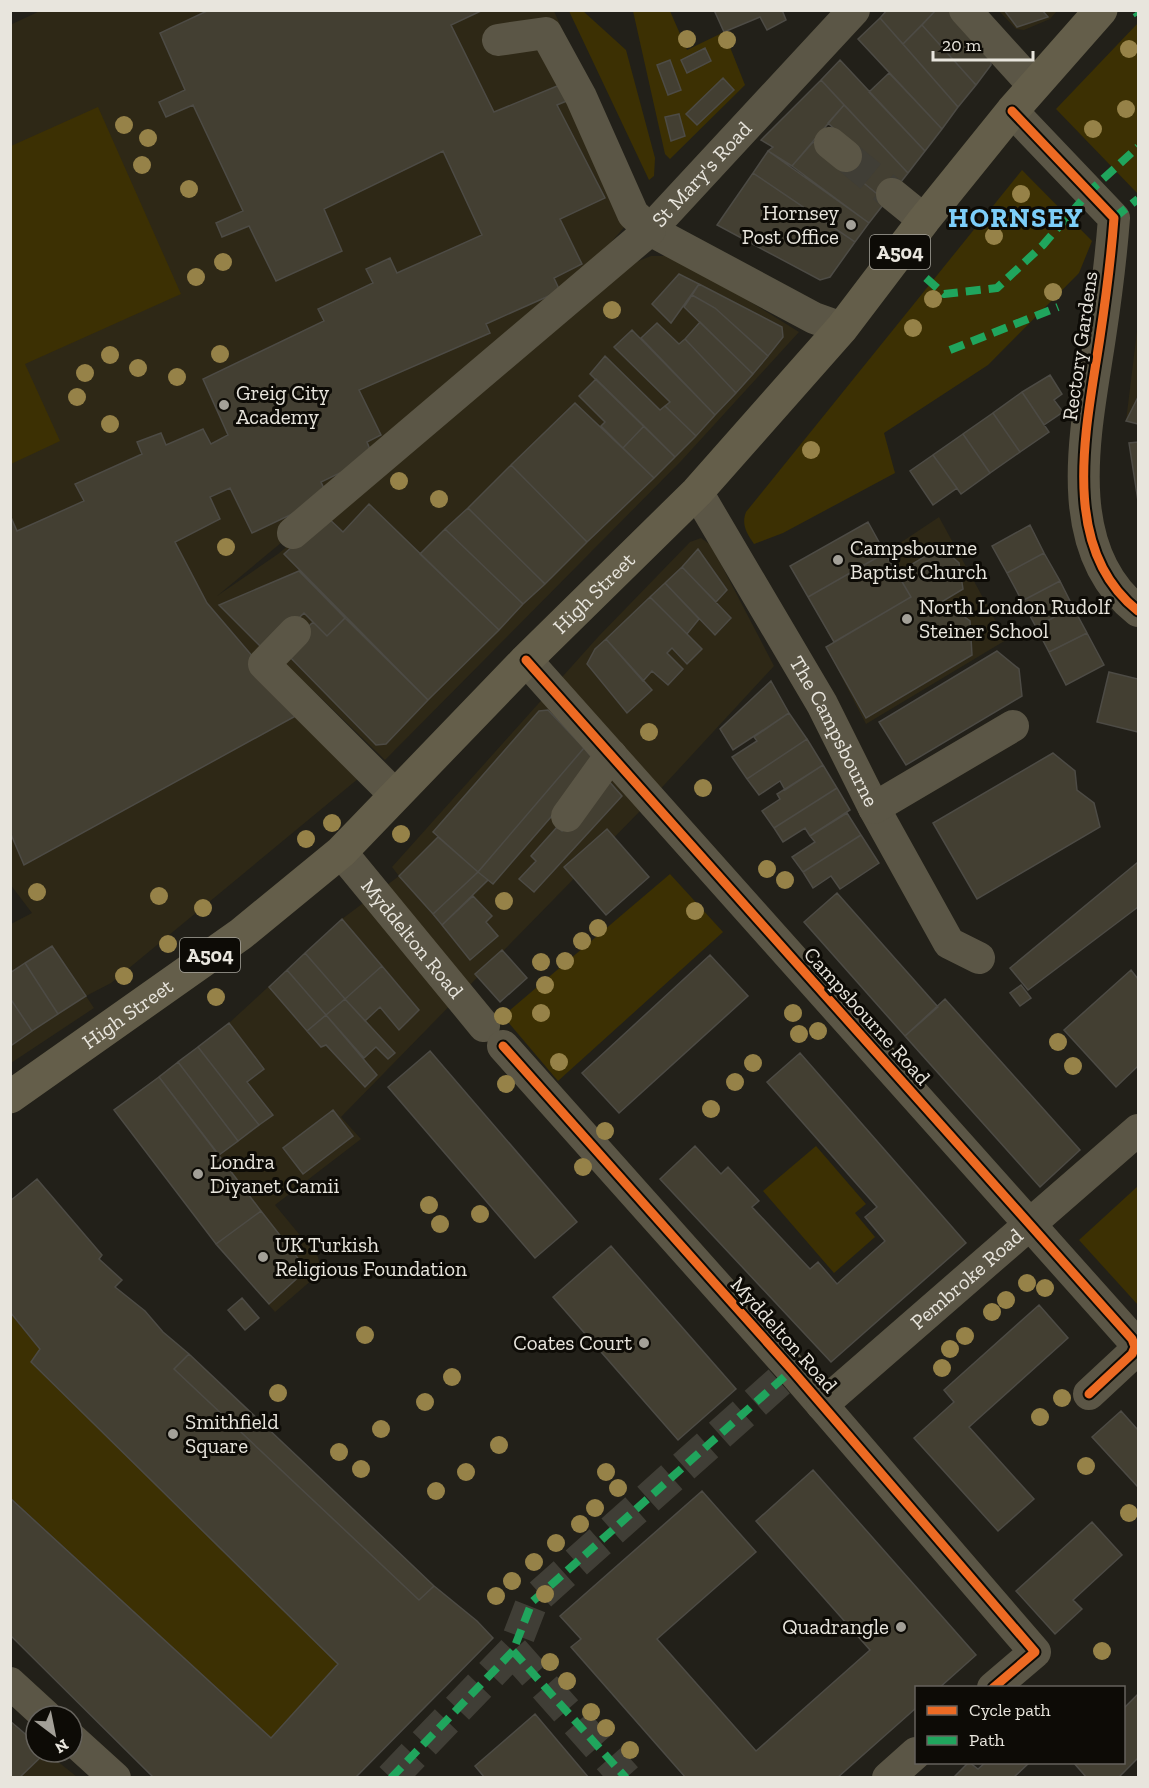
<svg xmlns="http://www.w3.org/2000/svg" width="1149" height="1788" font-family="'Zilla Slab',serif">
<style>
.built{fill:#2e2816}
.green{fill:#3c3003}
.building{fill:#433f32;stroke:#4d4b45;stroke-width:1.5}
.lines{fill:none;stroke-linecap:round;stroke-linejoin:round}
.minor-tunnel{stroke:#403e36;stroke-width:32;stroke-dasharray:32 16;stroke-linecap:butt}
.minor{stroke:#5b5646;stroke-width:32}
.major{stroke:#645e4a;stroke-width:33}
.quiet{stroke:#20a55d;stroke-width:8;stroke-dasharray:15 8;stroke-linecap:butt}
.cycleway-casing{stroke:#0d0b06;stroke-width:13}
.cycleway{stroke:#ed6a23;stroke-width:9}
.tree{fill:#968248}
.poi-dot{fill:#a3a098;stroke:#0d0b06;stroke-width:2}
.labels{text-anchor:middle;stroke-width:6;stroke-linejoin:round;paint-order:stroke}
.shield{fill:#0d0b06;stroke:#a6a49c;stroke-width:1.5}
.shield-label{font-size:20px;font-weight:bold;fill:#e8e5dd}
.street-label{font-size:21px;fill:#e8e5dd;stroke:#0d0b06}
.poi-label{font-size:21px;fill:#e8e5dd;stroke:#0d0b06;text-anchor:start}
.district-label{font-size:27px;font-weight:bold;letter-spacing:1.5px;fill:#7dcef9;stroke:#0d0b06}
</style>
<rect width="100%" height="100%" fill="#222019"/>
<path class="built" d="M42 10 554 11 637 199 639 210 582 276 293 533 217 596 278 554 636 262 651 256H666L690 264 799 332 682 460 385 760 285 663 359 778 111 983 86 996 94 1008 11 1063V924L32 913 10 884V25Z
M999 11H1057L1050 19 1024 30 1016 29Z
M1138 323V424L1126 421Z
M939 517 1006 640 866 724 826 647 833 642 808 597 885 553Z
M701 538 711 545 774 666 641 810 341 1117 361 1139 275 1205 318 1257 321 1272 275 1312 216 1244 114 1110 229 1023 342 919 399 876 392 867 598 637 690 542Z
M10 1721 36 1743V1752H46L77 1777H11Z"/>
<path class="green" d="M569 11H583L626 50 655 158 654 176 649 180Z
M633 11H670L687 50 724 32 745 85 670 159 665 154Z
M1138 23V194L1056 109Z
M98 107 181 294 25 364 60 441 11 464V146Z
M1022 170 1092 241 1079 273 988 365 884 433 895 473 783 533 754 544C747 533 741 525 746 512Z
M670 874 723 932 558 1081 503 1016Z
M816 1146 866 1204 855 1213 875 1237 834 1273 763 1191Z
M1138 1186V1305L1079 1240Z
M10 1313 40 1349 31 1362 338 1664 271 1738 11 1498Z"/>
<path class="building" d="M483 10 451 25 494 112 562 84 569 100 557 105 605 198 560 219 582 264 554 278 560 291 486 324 490 333 359 390 381 435 367 442 373 457 321 482 328 497 252 533 230 488 210 497 220 519 175 542 207 603 301 713 24 865 10 832V515L17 531 84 501 75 484 142 454 137 442 161 433 166 445 203 429 211 444 228 435 203 379 324 321 318 309 373 283 366 269 390 258 397 273 482 235 443 151 324 209 342 251 276 281 249 226 222 237 216 223 243 211 193 105 166 117 159 102 185 90 160 33 209 10Z
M714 10H782L786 20 767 30 760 17 724 32Z
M887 10H936L903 44 880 18Z
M936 10H949L991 56V65L976 85 922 25Z
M1004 10H1042L1048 17 1017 27Z
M880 18 958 107 942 129 858 39Z
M922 25 976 85 958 107 903 44Z
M705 48 711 61 687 73 681 60Z
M670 60 681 90 668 95 657 65Z
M840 60 925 151 908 173 821 80Z
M889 73 942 129 925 151 869 92Z
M723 78 734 90 697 125 686 114Z
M821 80 844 105 792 166 768 151 773 147 761 140Z
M844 105 908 173 886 201 840 164 850 144 828 123Z
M679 114 685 136 671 141 665 117Z
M813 142 886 201 869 223 792 166Z
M768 151 869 223 855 242 753 173Z
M753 173 855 242 830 277 820 280 717 225Z
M679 274 699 284 671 323 652 304Z
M699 284 782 327 783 337 768 356 715 308 692 295Z
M692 295 715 308 768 356 753 374 684 307Z
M700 322 753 374 736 393 685 339Z
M657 323 679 344 685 339 736 393 715 415 641 338Z
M632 330 715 415 696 436 665 406 670 402 614 347Z
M605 356 660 410 665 406 696 436 675 457 590 374Z
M1050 375 1062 394 1054 400 1063 412 1044 425 1022 392Z
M596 379 644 426 623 448 601 426 605 422 579 396Z
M1022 392 1049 432 1020 452 993 413Z
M1138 397V424L1126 421Z
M575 403 654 478 587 542 511 465Z
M993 413 1020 452 990 473 963 434Z
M644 426 675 457 654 478 623 448Z
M963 434 990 473 961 494 933 455Z
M1138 442V501L1129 443Z
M933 455 957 488 933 505 910 471Z
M511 465 587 542 545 584 468 508Z
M369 504 499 630 428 700 284 554 326 516 343 532Z
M468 508 545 584 523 604 445 529Z
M868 522 885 553 808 597 790 566Z
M1030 525 1044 553 1007 573 992 546Z
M445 529 523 604 499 630 420 554Z
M941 547 959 563 963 589 943 601 970 621 972 655 866 718 826 647 911 597 897 573Z
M698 549 727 590 716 602 682 567Z
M885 553 911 597 834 642 808 597Z
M1044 553 1060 581 1022 601 1007 573Z
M682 567 731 618 715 635 665 583Z
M299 571 345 618 327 636 304 613 265 651 219 605Z
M1060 581 1073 607 1036 627 1022 601Z
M665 583 699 619 687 634 650 597Z
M650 597 702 649 687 664 672 648 667 653 683 669 668 685 652 671 643 681 606 639Z
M1073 607 1087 633 1049 652 1036 627Z
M345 618 428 700 386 744 376 745 284 651 313 622 327 636Z
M1087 633 1104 665 1066 685 1049 652Z
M606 639 652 690 627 713 587 664 595 649Z
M997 651 1019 669 1022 696 906 765 879 722Z
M1109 672 1138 679V732L1097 722Z
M771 681 789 713 733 750 720 729Z
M548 710 584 748 478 872 433 832 539 711Z
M789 713 807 739 747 779 732 757 757 741 754 737Z
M807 739 823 765 785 790 780 781 759 795 747 779Z
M584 748 597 764 493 884 478 872Z
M1053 753 1075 771 1077 790 1094 803 1100 827 977 899 933 823Z
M823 765 837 788 774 828 762 811 780 799 777 794Z
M607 779 622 796 534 892 519 879 536 861 531 856 558 826 562 831Z
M837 788 850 810 810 836 805 828 783 842 774 828Z
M847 813 861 835 803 872 792 857 815 842 810 836Z
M607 829 649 877 606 915 564 867Z
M861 835 879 863 840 889 831 876 813 888 803 872Z
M438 837 478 872 433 914 399 876Z
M1138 862V907L1028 990 1010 968Z
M478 872 488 880 442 925 433 914Z
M837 893 938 1007 905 1036 804 922Z
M473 896 492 916 486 922 498 936 470 960 442 925Z
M342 919 382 966 345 999 305 953Z
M52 946 86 996 58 1014 25 963Z
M502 950 527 978 500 1002 475 974Z
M305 953 345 999 326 1015 287 970Z
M710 955 748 996 619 1113 582 1073Z
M25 963 58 1014 32 1031 10 998V973Z
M382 966 419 1010 399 1030 380 1007 365 1021 345 999Z
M287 970 326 1015 307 1031 269 987Z
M1131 970 1138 979V1066L1116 1087 1064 1030Z
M1021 985 1031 998 1020 1006 1010 993Z
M10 998 32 1031 12 1045 10 1042Z
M345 999 395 1053 388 1059 376 1047 364 1058 326 1015Z
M945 999 1080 1150 1040 1187 905 1036Z
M326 1015 377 1075 365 1087 326 1045 321 1047 307 1031Z
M229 1023 264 1069 247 1082 273 1115 259 1125 198 1047Z
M198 1047 259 1125 238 1141 178 1062Z
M430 1051 577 1222 535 1258 388 1087Z
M800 1053 966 1243 831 1362 660 1179 695 1146 721 1174 728 1167 759 1201 752 1207 810 1269 818 1262 837 1284 885 1241 865 1217 877 1207 767 1082Z
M178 1062 238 1141 219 1155 159 1077Z
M159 1077 261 1211 216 1244 114 1110Z
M333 1110 353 1136 303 1174 283 1148Z
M37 1179 102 1255 99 1259 122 1280 115 1287 145 1311 163 1332 189 1354 174 1369 419 1600 434 1586 477 1621 493 1638 355 1778H154L10 1635V1498L271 1738 338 1664 31 1362 40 1349 10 1312V1201Z
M261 1211 301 1262 304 1272 269 1304 216 1244Z
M611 1246 736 1389 678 1440 553 1297Z
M242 1298 259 1318 245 1330 228 1310Z
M1039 1305 1068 1338 969 1427 1034 1499 998 1531 914 1438 954 1402 944 1390Z
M189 1354 391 1545 434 1586 419 1600 174 1369Z
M1121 1411 1138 1430V1487L1092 1437Z
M813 1470 976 1655 939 1688H916V1708L837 1778H686L571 1647 581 1639 560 1616 702 1491 756 1552 657 1639 756 1751 870 1650 756 1521Z
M1092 1522 1122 1555 1073 1600 1082 1609 1055 1634 1016 1591Z
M1138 1694V1758L1118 1778H1087L1073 1762H1124V1708Z
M535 1714 589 1778H485L475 1766Z
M10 1721 36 1743V1752H46L19 1778H10Z
M969 1762 978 1769 986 1762H1030L1013 1778H953Z"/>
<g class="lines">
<path class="minor-tunnel" d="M846 156 892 194
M513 1651 626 1778
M391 1778 513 1651 532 1602 792 1370"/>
<g class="minor">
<path d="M965 10 1033 85"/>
<path d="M1012 111 1114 218C1111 258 1106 297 1100 337 1087 425 1057 547 1138 611"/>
<path d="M830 143 846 156"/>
<path d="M892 194 924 220"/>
<path id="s1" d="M842 328 814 318 650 230 854 10"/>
<path id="s2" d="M697 492 822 704 874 808 949 943 979 958"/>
<path d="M293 533 650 230 633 214 581 97 546 33 498 40"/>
<path d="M295 632 264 664 395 795"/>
<path d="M526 660 1132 1339 1135 1347 1132 1354 1089 1394"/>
<path d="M874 808 1013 726"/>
<path d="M567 816 611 755"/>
<path id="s3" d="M341 852 484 1026"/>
<path d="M503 1046 792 1370 1035 1652 993 1688"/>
<path id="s4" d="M822 1405 1138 1130"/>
<path d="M10 1683 46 1716"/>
<path d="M72 1739 115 1778"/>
<path d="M888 1778 916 1753"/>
</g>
<path class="major" id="s5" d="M10 1097 241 934 341 852 526 660 697 492 842 328 924 220 1012 111 1101 10"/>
<path class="quiet" d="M1136 12 1138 15
M1114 218 1138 199
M926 278 944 294 997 288 1043 245 1090 191 1138 147
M950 350 1058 307
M513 1651 626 1778
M391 1778 513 1651 532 1602 792 1370"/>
<defs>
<path id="cycleway" d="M1012 111 1114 218C1111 258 1106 297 1100 337 1087 425 1057 547 1138 611
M526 660 1132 1339 1135 1347 1132 1354 1089 1394
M503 1046 792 1370 1035 1652 993 1688"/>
</defs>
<use href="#cycleway" class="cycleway-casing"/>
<use href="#cycleway" class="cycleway"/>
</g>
<g class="tree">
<circle cx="687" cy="39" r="9"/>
<circle cx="727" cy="40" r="9"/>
<circle cx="1129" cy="49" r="9"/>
<circle cx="1126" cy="109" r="9"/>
<circle cx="124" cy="125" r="9"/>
<circle cx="1093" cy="129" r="9"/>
<circle cx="148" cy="138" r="9"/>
<circle cx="142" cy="165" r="9"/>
<circle cx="189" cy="189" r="9"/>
<circle cx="1021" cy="194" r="9"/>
<circle cx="994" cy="236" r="9"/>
<circle cx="223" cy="262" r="9"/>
<circle cx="196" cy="277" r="9"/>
<circle cx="1053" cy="292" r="9"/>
<circle cx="933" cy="299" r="9"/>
<circle cx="612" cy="310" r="9"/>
<circle cx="913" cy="328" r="9"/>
<circle cx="220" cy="354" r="9"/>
<circle cx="110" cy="355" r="9"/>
<circle cx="138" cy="368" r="9"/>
<circle cx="85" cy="373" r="9"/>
<circle cx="177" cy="377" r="9"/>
<circle cx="77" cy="397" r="9"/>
<circle cx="110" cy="424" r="9"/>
<circle cx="811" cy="450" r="9"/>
<circle cx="399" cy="481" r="9"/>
<circle cx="439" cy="499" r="9"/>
<circle cx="226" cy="547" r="9"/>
<circle cx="649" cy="732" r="9"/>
<circle cx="703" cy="788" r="9"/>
<circle cx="332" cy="823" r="9"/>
<circle cx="401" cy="834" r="9"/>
<circle cx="306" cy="839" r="9"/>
<circle cx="767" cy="869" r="9"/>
<circle cx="785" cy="880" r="9"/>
<circle cx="37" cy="892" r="9"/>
<circle cx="159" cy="896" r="9"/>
<circle cx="504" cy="901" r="9"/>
<circle cx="203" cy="908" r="9"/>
<circle cx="695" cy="911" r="9"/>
<circle cx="598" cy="928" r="9"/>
<circle cx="582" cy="941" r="9"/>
<circle cx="168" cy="944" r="9"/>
<circle cx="565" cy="961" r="9"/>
<circle cx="541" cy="962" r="9"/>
<circle cx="124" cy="976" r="9"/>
<circle cx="545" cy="985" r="9"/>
<circle cx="216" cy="997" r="9"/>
<circle cx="541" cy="1013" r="9"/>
<circle cx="793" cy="1013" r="9"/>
<circle cx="503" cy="1016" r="9"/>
<circle cx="818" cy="1031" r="9"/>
<circle cx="799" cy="1034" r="9"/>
<circle cx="1058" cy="1042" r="9"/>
<circle cx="559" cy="1062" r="9"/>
<circle cx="753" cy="1063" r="9"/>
<circle cx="1073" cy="1066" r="9"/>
<circle cx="735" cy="1082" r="9"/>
<circle cx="506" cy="1084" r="9"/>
<circle cx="711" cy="1109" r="9"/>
<circle cx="605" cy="1131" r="9"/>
<circle cx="583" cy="1167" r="9"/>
<circle cx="429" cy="1205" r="9"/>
<circle cx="480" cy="1214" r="9"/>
<circle cx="440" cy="1224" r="9"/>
<circle cx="1027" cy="1283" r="9"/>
<circle cx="1045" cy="1288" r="9"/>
<circle cx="1006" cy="1300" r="9"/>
<circle cx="992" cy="1312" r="9"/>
<circle cx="365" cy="1335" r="9"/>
<circle cx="965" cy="1336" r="9"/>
<circle cx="950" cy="1349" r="9"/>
<circle cx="942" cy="1368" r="9"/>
<circle cx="452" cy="1377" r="9"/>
<circle cx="278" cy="1393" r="9"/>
<circle cx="1062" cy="1398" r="9"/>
<circle cx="425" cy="1402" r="9"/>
<circle cx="1040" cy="1417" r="9"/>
<circle cx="381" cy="1429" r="9"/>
<circle cx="499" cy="1445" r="9"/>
<circle cx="339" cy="1452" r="9"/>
<circle cx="1086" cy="1466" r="9"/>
<circle cx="361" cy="1469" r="9"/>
<circle cx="466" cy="1472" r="9"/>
<circle cx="606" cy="1472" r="9"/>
<circle cx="618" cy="1488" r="9"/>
<circle cx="436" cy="1491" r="9"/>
<circle cx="595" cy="1508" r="9"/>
<circle cx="1129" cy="1513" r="9"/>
<circle cx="580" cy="1524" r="9"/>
<circle cx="556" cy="1543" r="9"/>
<circle cx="534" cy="1562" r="9"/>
<circle cx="512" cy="1581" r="9"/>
<circle cx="545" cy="1594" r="9"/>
<circle cx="496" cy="1596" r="9"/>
<circle cx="1102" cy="1651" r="9"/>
<circle cx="550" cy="1662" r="9"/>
<circle cx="567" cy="1681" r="9"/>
<circle cx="591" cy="1712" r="9"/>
<circle cx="606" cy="1728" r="9"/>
<circle cx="630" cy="1750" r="9"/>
</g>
<g class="poi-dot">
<circle cx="851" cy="225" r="6"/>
<circle cx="224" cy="405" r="6"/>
<circle cx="838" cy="560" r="6"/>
<circle cx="907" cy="619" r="6"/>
<circle cx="198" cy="1174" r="6"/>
<circle cx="263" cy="1257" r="6"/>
<circle cx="644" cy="1343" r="6"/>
<circle cx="173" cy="1434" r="6"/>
<circle cx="901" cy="1627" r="6"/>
</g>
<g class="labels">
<g class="shield">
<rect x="870" y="235" width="60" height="34" rx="4.5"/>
<rect x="180" y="938" width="60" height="34" rx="4.5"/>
</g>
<g class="shield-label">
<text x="900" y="259">A504</text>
<text x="210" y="962">A504</text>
</g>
<g class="street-label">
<text dy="7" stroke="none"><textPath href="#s1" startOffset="292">St Mary's Road</textPath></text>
<text transform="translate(1080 346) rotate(-82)" y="7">Rectory Gardens</text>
<text dy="7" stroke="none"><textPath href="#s5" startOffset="774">High Street</textPath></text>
<text dy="7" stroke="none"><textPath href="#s2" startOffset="276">The Campsbourne</textPath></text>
<text dy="7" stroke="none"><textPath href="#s3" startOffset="112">Myddelton Road</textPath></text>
<text dy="7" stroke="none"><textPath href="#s5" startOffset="144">High Street</textPath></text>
<text transform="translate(867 1016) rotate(48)" y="7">Campsbourne Road</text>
<text dy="7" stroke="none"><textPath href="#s4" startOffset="192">Pembroke Road</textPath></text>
<text transform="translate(784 1335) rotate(48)" y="7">Myddelton Road</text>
</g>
<g class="poi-label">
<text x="839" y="220" text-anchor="end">Hornsey<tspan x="839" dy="24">Post Office</tspan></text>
<text x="236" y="400">Greig City<tspan x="236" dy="24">Academy</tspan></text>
<text x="850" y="555">Campsbourne<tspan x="850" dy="24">Baptist Church</tspan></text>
<text x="919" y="614">North London Rudolf<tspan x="919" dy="24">Steiner School</tspan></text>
<text x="210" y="1169">Londra<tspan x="210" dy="24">Diyanet Camii</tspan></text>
<text x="275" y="1252">UK Turkish<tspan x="275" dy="24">Religious Foundation</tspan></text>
<text x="632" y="1350" text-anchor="end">Coates Court</text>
<text x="185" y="1429">Smithfield<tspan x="185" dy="24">Square</tspan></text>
<text x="889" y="1634" text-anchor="end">Quadrangle</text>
</g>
<g class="district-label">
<text x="1016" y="227">HORNSEY</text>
</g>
</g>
<rect width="1149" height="1788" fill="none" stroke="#e8e5dd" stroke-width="24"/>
<rect x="915" y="1686" width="210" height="78" fill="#0d0b06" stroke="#65625c" stroke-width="1.5"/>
<rect x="927" y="1706" width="30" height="9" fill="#ed6a23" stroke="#65625c" stroke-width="1.5"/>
<text x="969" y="1716" font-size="18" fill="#e8e5dd">Cycle path</text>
<rect x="927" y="1736" width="30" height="9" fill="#20a55d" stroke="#65625c" stroke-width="1.5"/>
<text x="969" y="1746" font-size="18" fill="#e8e5dd">Path</text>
<g transform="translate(54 1734) rotate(148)"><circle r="28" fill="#0d0b06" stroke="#65625c" stroke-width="1.5"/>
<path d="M0-4.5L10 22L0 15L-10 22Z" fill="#a3a098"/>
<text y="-9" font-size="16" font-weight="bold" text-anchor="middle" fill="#e8e5dd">N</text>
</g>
<path d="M933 51v9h100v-9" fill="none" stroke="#e8e5dd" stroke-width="3"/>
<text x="942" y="51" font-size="18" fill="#e8e5dd" stroke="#0d0b06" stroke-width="4.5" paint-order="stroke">20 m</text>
</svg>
